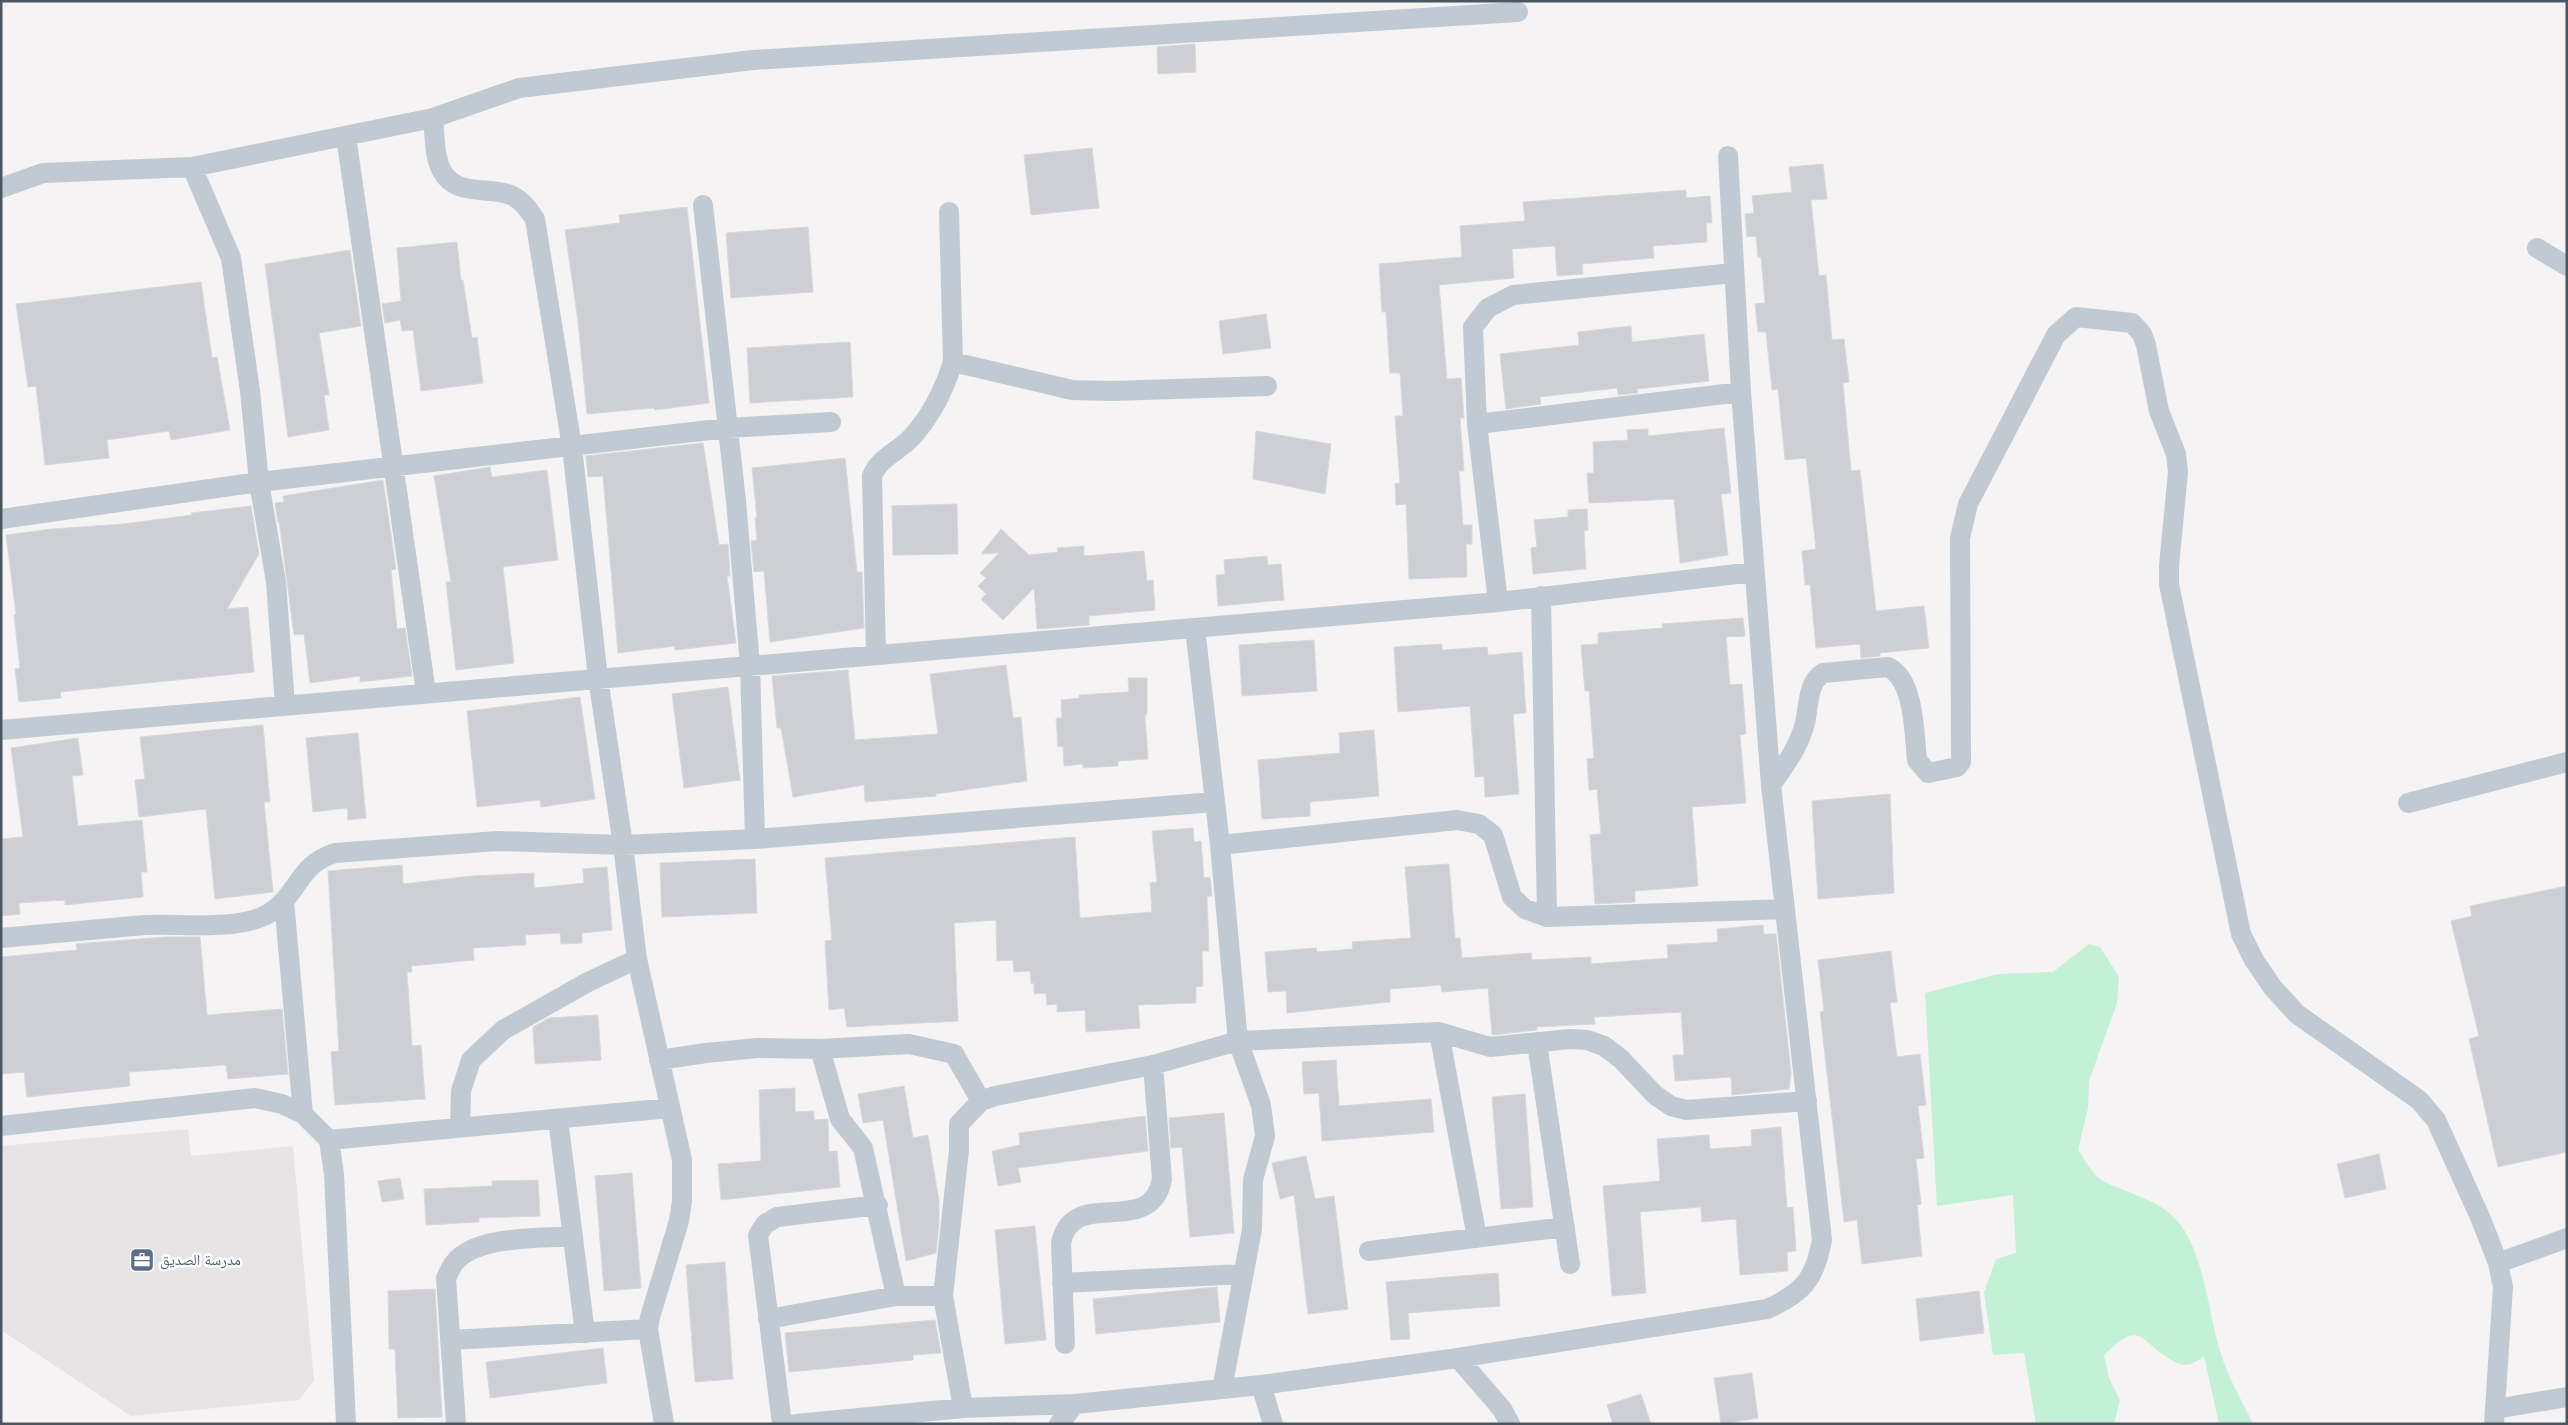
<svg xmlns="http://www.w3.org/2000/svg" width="2568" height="1425" font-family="Arial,'Noto Naskh Arabic',sans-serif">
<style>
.education{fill:#e6e4e5}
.green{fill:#c3f1d5}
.building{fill:#cdcfd5;stroke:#d7d9de}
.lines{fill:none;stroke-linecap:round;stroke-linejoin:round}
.minor{stroke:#c1cad2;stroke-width:20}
.labels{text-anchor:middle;stroke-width:5;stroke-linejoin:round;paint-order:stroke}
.service-label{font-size:15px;fill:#4e5e75;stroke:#fff;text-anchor:start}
</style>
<rect width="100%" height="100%" fill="#f5f3f3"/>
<path class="education" d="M188 1129 191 1156 293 1146 314 1381 299 1400 131 1416 1 1330V1146Z"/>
<path class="green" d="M2089 944 2100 947 2119 977 2117 1003 2089 1081 2088 1108 2078 1150C2084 1158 2092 1174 2101 1180 2127 1194 2161 1199 2180 1224 2205 1258 2208 1312 2220 1351 2227 1376 2242 1400 2253 1424H2219L2204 1356C2200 1359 2195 1363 2190 1364 2185 1366 2179 1364 2175 1362 2139 1344 2144 1316 2104 1355L2109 1378 2120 1400 2114 1424H2036L2024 1353 1993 1355 1984 1292 1996 1259 2016 1253 2013 1195 1937 1206 1925 993 1998 974 2053 972Z"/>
<path class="building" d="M1195 44 1196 72 1158 74 1157 47Z
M1092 148 1099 208 1031 215 1024 155Z
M1823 164 1827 199 1811 200 1819 276 1826 275 1832 340 1844 339 1849 382 1843 383 1851 471 1860 470 1876 611 1924 606 1929 648 1880 653V656L1861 658 1860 644 1816 648 1810 584 1805 585 1802 551 1816 549 1806 458 1785 460 1778 389 1772 390 1766 332H1758L1755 304 1765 303 1761 257H1758L1756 236 1747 237 1745 214 1754 213 1752 196 1792 192 1789 167Z
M1686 190V198L1710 196 1712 223H1706L1707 242 1653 246 1654 258 1582 264 1583 274 1557 276 1555 246 1512 249 1514 278 1439 285 1447 379 1461 378 1464 418H1460L1464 471H1459L1463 525H1472V544H1466L1467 577 1409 579 1406 504 1396 505 1395 484 1400 483 1395 416H1403L1400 373H1390L1386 312H1382L1379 264 1462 257 1460 226 1525 221 1523 202Z
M687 207 709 403 655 410 654 408 587 414 578 321 565 230 620 223 619 215Z
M808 227 813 292 731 298 726 233Z
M457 242 461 280H463L472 338 477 337 483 383 421 391 413 330 402 331 400 320 385 323 382 304 401 301 397 248Z
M350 250 361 326 319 333 329 395H324L329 430 288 437 265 264Z
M201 282 212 358 217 357 230 430 171 440 169 431 107 440 109 458 45 465 36 386 28 387 16 304Z
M1266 314 1271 348 1223 354 1219 321Z
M1631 326 1632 342 1704 334 1709 381 1637 389 1638 393 1618 395 1617 388 1540 397 1541 404 1506 409 1500 354 1579 345 1578 332Z
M850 342 853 397 750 403 747 348Z
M1724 428 1731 493 1721 494 1728 555 1680 563 1674 499 1589 503 1587 473H1594L1593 442 1628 440 1627 430 1648 429V436Z
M1256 431 1331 444 1325 494 1253 479Z
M703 443 719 545 728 544 730 576H727L736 643 675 650V646L618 653 603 476 588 477 586 456Z
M845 458 857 572H862L864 628 770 642 764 571 754 572 751 541 757 540 755 518H757L752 468Z
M490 467 492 477 547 470 558 560 503 567 514 663 456 670 446 582H451L434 476Z
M383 480 396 569 391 570 397 629 405 628 412 676 360 682V676L310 683 304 634 294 635 279 520 278 523 275 503 284 502 283 496Z
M957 504 958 554 893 555 892 506Z
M251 506 259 554 227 609 248 607 254 672 60 692 61 698 19 702 15 669 20 668 14 615 16 614 6 535 52 529 123 524 192 515 191 513Z
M1587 509 1588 530 1584 531 1586 569 1533 574 1531 548 1537 547 1534 520 1568 517V510Z
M1001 529 1029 555 1058 552 1057 548 1084 546V556L1144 551 1147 581 1153 580 1155 610 1089 616V625L1037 629 1034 588 1003 620 981 599 986 594 978 586 986 578 980 573 999 553 981 554Z
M1267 556 1268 565 1281 564 1284 600 1218 606 1216 575 1225 574 1224 560Z
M1743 618 1745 636 1726 637 1730 685 1742 684 1746 734 1740 735 1746 803 1692 807 1698 886 1635 891V902L1595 904 1590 835 1601 834 1597 789 1589 790 1587 759 1594 758 1589 691H1585L1581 645 1598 644V633L1663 628 1662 624Z
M1314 640 1317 691 1242 696 1239 645Z
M1442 644V650L1487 647 1488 655 1522 652 1526 713 1513 714 1519 794 1485 797 1484 776 1475 777 1470 706 1398 712 1394 647Z
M1006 665 1013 718 1021 717 1027 781 936 794V796L865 802 864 785 793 797 781 728H777L772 676 848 670 855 740 938 734 930 674Z
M1128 678H1147V713L1145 717 1148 759 1118 761V766L1083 768V764L1064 766 1063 746 1058 747 1056 718H1062L1061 700 1080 698 1079 695 1129 692Z
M728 687 740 780 684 788 672 694Z
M580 697 595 799 541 807 540 800 477 807 467 711Z
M263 725 270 802H264L273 892 215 899 206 809 139 817 135 780 145 779 140 737Z
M1374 730 1379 796 1310 802V816L1262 819 1258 760 1340 753 1339 733Z
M358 733 366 818 348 820 347 808 313 812 306 738Z
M78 738 83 775 72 776 78 826 142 820 147 872H141L143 897 65 905V900L19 903 20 914 1 916V839L23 837 11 748Z
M1890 794 1894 893 1818 899 1812 801Z
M1193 828 1194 842 1201 841 1204 878 1210 877 1212 896H1207L1209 951H1202L1203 986 1196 987V1003L1138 1005 1140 1028 1086 1032 1085 1010 1057 1012V1004L1047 1005 1046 993 1034 994V983L1031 984 1030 971 1014 972 1013 960 997 961 996 920 954 923 958 1021 847 1027 844 1008 829 1010 825 941 832 940 825 858 1075 837 1080 918 1152 912 1150 883 1157 882 1152 831Z
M755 859 757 913 662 917 660 863Z
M1449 864 1455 938H1460L1462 958 1531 953 1532 960 1591 957V964L1668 958 1667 945 1718 942 1717 929 1763 925 1764 934H1776L1791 1073 1789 1089 1732 1095 1731 1077 1675 1081 1673 1055H1684L1681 1012 1594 1017 1595 1024 1537 1027V1030L1492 1035 1488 988 1442 992 1441 985 1390 989V1002L1287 1013 1286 991 1268 992 1265 952 1316 948 1317 952 1353 949 1352 942 1411 938 1405 867Z
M402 865 403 884 472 876 534 873V888L584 883 583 869 607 867 612 930 582 933V943L561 944 560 933 525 935 526 945 473 948 474 960 411 966 412 972H407L412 1046 421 1045 425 1099 335 1105 331 1052 339 1051 328 871Z
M2567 886V1152L2498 1167 2469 1039 2479 1036 2451 921 2472 916 2470 906Z
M165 937H200L207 1015 282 1009 288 1074 228 1079 226 1065 129 1072 130 1086 27 1097 24 1072 1 1074V957L77 950 76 944Z
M1891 951 1897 1002 1890 1003 1897 1057 1920 1054 1926 1105 1918 1106 1924 1158 1916 1159 1921 1204 1917 1205 1922 1256 1862 1264 1857 1220 1844 1222 1820 1012 1824 1011 1818 960Z
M598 1015 601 1060 535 1064 533 1027 549 1018Z
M1336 1060 1339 1106 1431 1099 1434 1132 1322 1141 1319 1093 1304 1094 1302 1062Z
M904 1086 913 1138 928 1135 939 1201V1223L936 1253 906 1261 883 1120 863 1123 858 1094Z
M795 1088V1112L814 1111V1120L828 1119 829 1152 837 1151 840 1187 721 1200 718 1164 761 1161 759 1090Z
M1525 1094 1533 1207 1501 1209 1492 1097Z
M1224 1113 1234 1233 1190 1237 1182 1147 1171 1148 1169 1118Z
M1145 1116 1148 1151 1018 1168 1021 1182 998 1186 992 1151 1020 1145 1019 1133Z
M1781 1127 1787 1208 1793 1207 1796 1251 1787 1252 1788 1271 1740 1275 1736 1219 1702 1222 1701 1207 1640 1212 1646 1293 1612 1296 1603 1186 1660 1181 1657 1139 1709 1135 1710 1149 1752 1146 1751 1130Z
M2379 1154 2386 1189 2345 1198 2337 1164Z
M1306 1156 1315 1199 1334 1196 1348 1309 1308 1314 1294 1195 1280 1199 1272 1163Z
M632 1173 641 1288 604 1291 595 1176Z
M400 1178 404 1199 382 1202 378 1181Z
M538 1180 540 1216 479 1218V1222L426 1225 424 1189 492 1186V1181Z
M1035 1226 1046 1340 1005 1344 995 1230Z
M725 1262 733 1379 695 1382 686 1265Z
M1498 1273 1500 1306 1408 1313 1410 1339 1391 1340 1386 1282Z
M1217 1287 1220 1322 1096 1334 1093 1299Z
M435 1289 442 1417 398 1418 395 1349H389L388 1291Z
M1979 1291 1984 1333 1920 1341 1916 1299Z
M935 1320 941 1353 913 1355V1360L789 1372 785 1333Z
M603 1348 607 1383 490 1398 486 1362Z
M1752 1373 1758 1418 1721 1424 1714 1378Z
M1641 1394 1651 1424H1613L1607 1405Z"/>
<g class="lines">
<path class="minor" d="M433 118C435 135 434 157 442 171 456 197 488 186 511 195 522 200 528 209 535 219L572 447 598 678 623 845 637 959 682 1160V1201L679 1221 650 1317 648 1329 664 1424
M346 136 426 693
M192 167 231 258 250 391 259 482 276 582 285 705
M1 188 43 173 192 167 433 118 519 88 753 60 1518 12
M703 205 736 501 750 665 755 839
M2537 248 2567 266
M953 362 1072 390 1112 391 1267 386
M1477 424 1741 392
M1 519 259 482 727 428 831 422
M1541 596 1547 917
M1498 602 1477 424 1473 327 1488 308 1513 295 1734 273
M1195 628 1220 845 1238 1041 1261 1105 1265 1136 1253 1180 1252 1229 1222 1389
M876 654 872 476C879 458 897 452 910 439 931 417 944 390 953 362L949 212
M1 730 1498 602 1754 572
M1771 785C1785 765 1799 747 1805 723 1809 706 1807 683 1823 673L1888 667C1915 680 1914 734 1917 760L1928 773 1957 767 1961 762 1960 538 1968 504 2056 335 2076 317 2132 323 2142 334 2146 345 2159 411 2176 454 2178 472 2169 566V584L2241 934 2254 960 2273 988 2297 1014 2419 1100 2436 1120 2480 1217 2498 1263 2503 1287 2494 1424
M2408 803 2567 762
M1220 845 1457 820 1479 824 1493 835 1512 897 1525 909 1547 917 1785 909
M284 901 303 1114
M1 938C49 934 97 929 145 925 181 923 234 931 266 915 298 898 297 864 335 853L498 841 623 845 755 839 1215 802
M1439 1032 1477 1238
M1537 1043 1570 1264
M820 1049 840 1119 863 1148 896 1296
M659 1060 706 1053 757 1048 820 1049 909 1044 954 1054 981 1101
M558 1119 585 1333
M1 1126 255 1098 282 1104 303 1114 329 1140 334 1174 346 1424
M460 1128 461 1091 471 1060 503 1030 588 982 637 959
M329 1140 670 1108
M1369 1251 1565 1227
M2498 1263 2567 1238
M1062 1283 1243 1274
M768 1319 896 1296H943
M450 1340 648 1329
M1065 1344 1061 1243C1072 1185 1151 1240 1162 1179L1153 1065
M1458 1358 1502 1409 1510 1424
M1261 1385 1273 1424
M963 1408 943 1296 959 1150V1124L981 1101 995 1096 1153 1065 1238 1041 1439 1032 1490 1047 1570 1039 1587 1040 1604 1046 1621 1059 1655 1095 1671 1106 1686 1110 1807 1101
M2495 1409 2567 1397
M456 1424 446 1278C449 1273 451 1266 455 1262 477 1235 540 1239 573 1236
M782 1424 758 1235 765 1224 777 1217 878 1205
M796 1424 963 1408 1075 1404 1261 1385 1458 1358 1767 1309C1803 1293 1815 1279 1822 1240L1771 785 1741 392 1728 156
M1059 1424 1075 1404"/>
</g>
<defs>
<symbol id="office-square" viewBox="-11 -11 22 22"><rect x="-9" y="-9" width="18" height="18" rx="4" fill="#5c6f8a" stroke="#fff"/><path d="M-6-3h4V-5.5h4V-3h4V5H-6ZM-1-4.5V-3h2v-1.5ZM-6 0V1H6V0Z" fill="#fff"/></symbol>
</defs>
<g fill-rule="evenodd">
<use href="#office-square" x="128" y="1246" width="28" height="28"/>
</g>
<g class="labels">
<g class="service-label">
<text x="160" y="1265">مدرسة الصديق</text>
</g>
</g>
<rect width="2568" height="1425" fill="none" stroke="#4a5661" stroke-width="5"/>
</svg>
